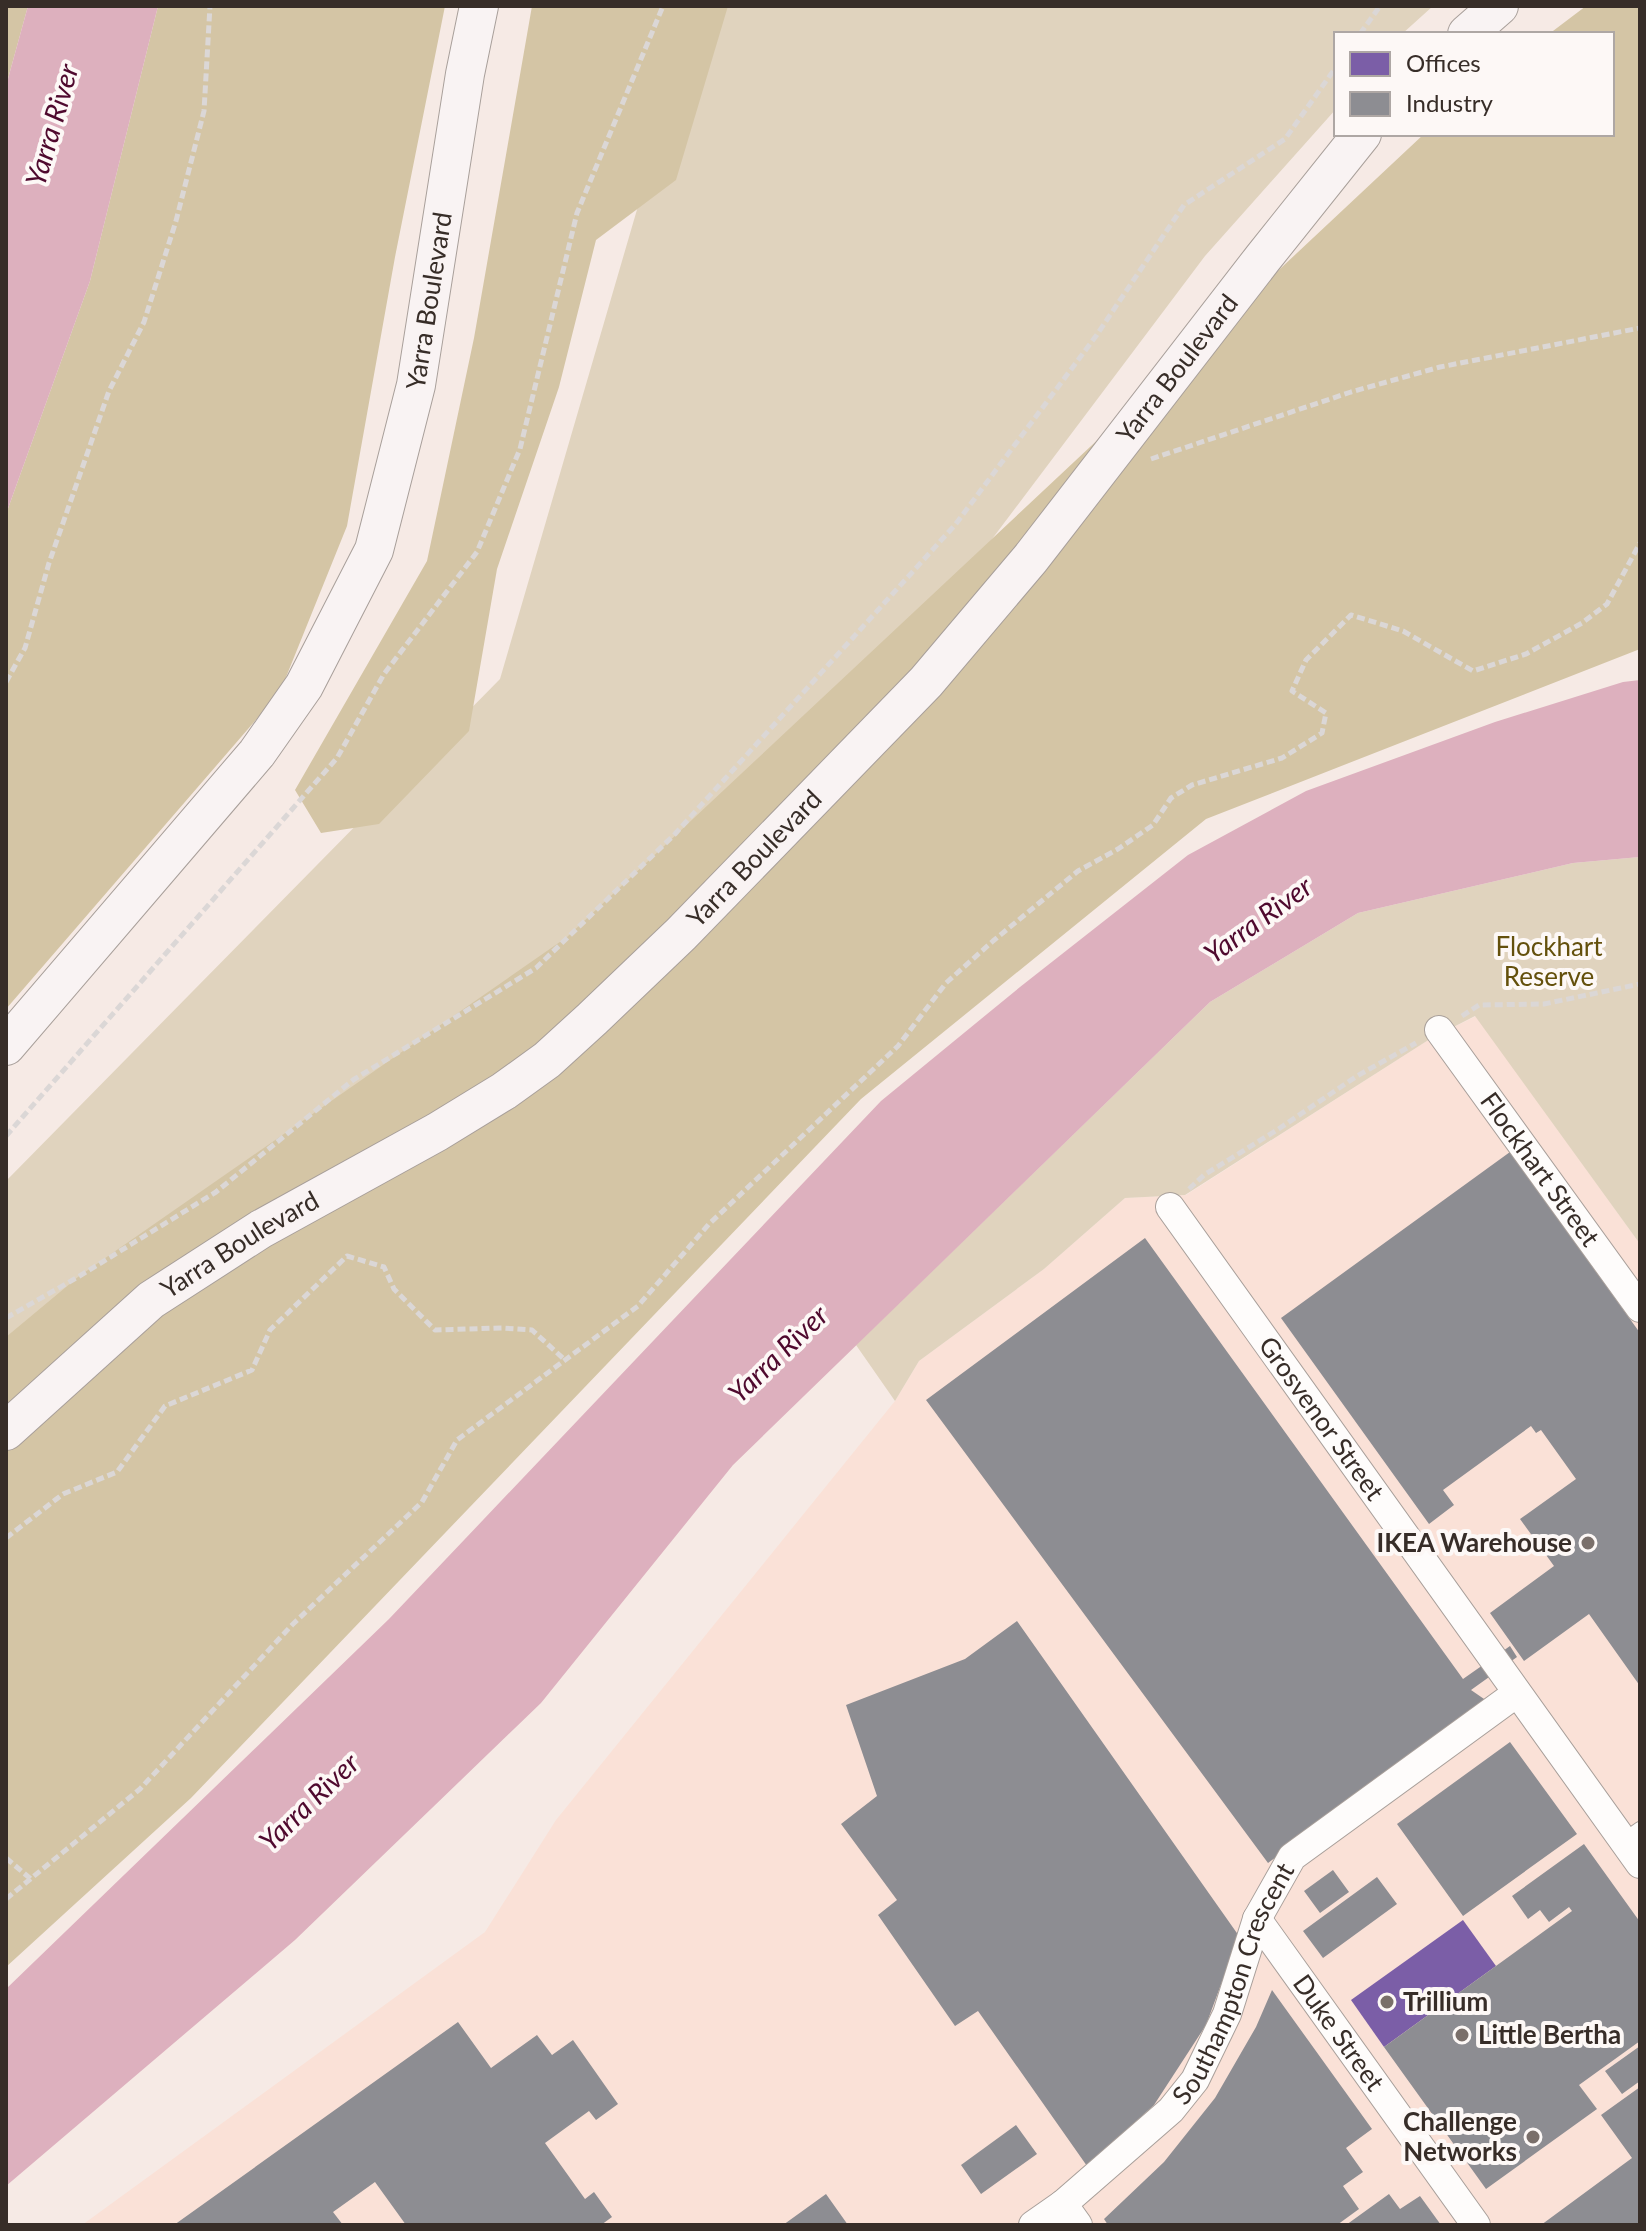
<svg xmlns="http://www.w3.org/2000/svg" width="1646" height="2231" font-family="Lato,sans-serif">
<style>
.built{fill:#fae1d7}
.green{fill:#e0d3be}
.forest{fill:#d4c5a5}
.water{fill:#ddb0be}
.offices{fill:#7b5ea7}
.industry{fill:#8d8d92}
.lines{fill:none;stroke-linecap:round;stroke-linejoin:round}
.lane-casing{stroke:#a89f9a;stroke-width:16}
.street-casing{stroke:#a89f9a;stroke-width:30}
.secondary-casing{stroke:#a89f9a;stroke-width:40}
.path{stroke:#dbd7d6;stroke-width:5;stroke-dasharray:8 4;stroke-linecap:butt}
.lane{stroke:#fefcfb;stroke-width:14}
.street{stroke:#fefcfb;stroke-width:28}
.secondary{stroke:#f9f3f3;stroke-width:38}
.poi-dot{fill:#7a6f6a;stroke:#fdf8f6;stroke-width:3}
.labels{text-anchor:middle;stroke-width:8;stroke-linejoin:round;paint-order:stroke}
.street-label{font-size:26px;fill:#372d28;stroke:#fdf8f6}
.park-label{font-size:26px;fill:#64500c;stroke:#fdf8f6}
.poi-label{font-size:26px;font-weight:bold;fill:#372d28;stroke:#fdf8f6;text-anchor:end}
.water-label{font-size:28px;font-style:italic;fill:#4f092e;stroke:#fdf8f6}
</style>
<rect width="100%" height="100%" fill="#f6eae5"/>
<path class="built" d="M1476 1016 1640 1244V2225H82L485 1932 556 1820 895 1401 919 1361 1044 1269 1125 1198 1186 1195 1430 1039Z"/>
<path class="green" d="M693 6H1433L1402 34H1336V109L1205 256 977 559 775 804 6 1388V1181L500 679 669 100Z
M1640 857V1244L1475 1016 1430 1039 1185 1195 1125 1198 1044 1269 919 1361 895 1401 856 1345 1210 1002 1358 913 1573 863Z"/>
<path class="forest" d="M6 6H28L6 86Z
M158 6H445L395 257 347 526 280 692 6 1009V514L90 281Z
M532 6H728L676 180 596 240 559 387 497 569 469 731 379 824 321 833 295 790 427 561 474 338Z
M1586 6H1640V649L1206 819 861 1099 191 1798 6 1967V1337L78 1277 567 937 1424 134H1612V34H1549Z"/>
<path class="water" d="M28 6H158L90 281 6 514V86Z
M1640 680V857L1573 863 1358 913 1210 1002 733 1465 541 1703 295 1940 6 2186V1989L389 1619 881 1101 1020 987 1188 855 1306 791 1495 722 1623 682Z"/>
<path class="offices" d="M1463 1920 1496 1966 1384 2047 1351 2000Z"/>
<path class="industry" d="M1510 1152 1640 1333V1686L1589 1614 1524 1661 1490 1613 1554 1566 1520 1519 1576 1479 1541 1430 1536 1433 1531 1426 1443 1490 1454 1505 1429 1524 1281 1318Z
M1145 1238 1463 1679 1510 1646 1517 1657 1471 1690 1487 1701 1268 1863 926 1400Z
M1017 1621 1239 1936 1206 2025 1154 2105 1087 2166 978 2011 955 2026 878 1915 897 1900 841 1824 877 1796 846 1705 965 1659Z
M1510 1742 1577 1834 1463 1916 1397 1824Z
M1584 1844 1640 1922V2041L1579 2085 1597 2109 1486 2189 1384 2047 1572 1911 1569 1907 1549 1922 1540 1910 1528 1919 1512 1896Z
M1333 1870 1349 1892 1320 1913 1304 1891Z
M1377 1877 1397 1904 1323 1958 1303 1931Z
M1272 1990 1372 2129 1346 2148 1363 2172 1343 2186 1359 2209 1337 2225H1108L1104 2219 1164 2162 1215 2098 1256 2027Z
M458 2022 491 2068 537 2035 552 2055 573 2040 618 2104 596 2120 589 2111 545 2143 585 2199 594 2192 612 2217 601 2225H406L375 2182 333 2212 343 2225H174Z
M1640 2046V2081L1622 2094 1605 2071Z
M1640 2087V2225H1541L1632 2158 1601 2115Z
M1016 2125 1037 2154 981 2194 961 2165Z
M826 2194 848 2225H783Z
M1389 2194 1400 2209 1420 2196 1441 2225H1346Z"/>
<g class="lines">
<defs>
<path id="lane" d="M1623 1841 1640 1829"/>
<g id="street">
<path id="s1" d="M1439 1030 1640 1308"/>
<path id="s2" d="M1170 1207 1640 1864"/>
<path id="s3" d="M1257 1919 1476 2225"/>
<path d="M1063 2204 1078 2225"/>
<path id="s4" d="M1033 2225 1063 2204 1171 2110 1195 2080 1227 2014 1257 1919 1292 1857 1517 1693"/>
</g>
<g id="secondary">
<path d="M1467 34 1499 6"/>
<path id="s5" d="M6 1046 257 753 304 686 374 550 416 385 465 74 479 6"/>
<path id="s6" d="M6 1431 151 1300 261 1229 437 1132 504 1091 547 1060 592 1019 681 934 926 682 1031 558 1263 258 1362 134"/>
</g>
</defs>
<use href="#lane" class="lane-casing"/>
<use href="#street" class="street-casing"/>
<use href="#secondary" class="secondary-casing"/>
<path class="path" d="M1360 34 1380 6
M1151 459 1351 392 1440 367 1640 328
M6 682 25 648 49 563 85 460 109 391 144 322 176 221 204 111 210 6
M1462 1016 1479 1005 1544 1004 1640 984
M6 1136 337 758 384 674 477 552 520 449 577 213 663 6
M1189 1189 1204 1175 1277 1130 1357 1076 1416 1043
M6 1318 78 1277 216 1192 353 1080 536 968 675 834 955 525 1096 336 1184 205 1285 139 1336 67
M6 1538 63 1494 117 1472 165 1406 252 1370 270 1330 347 1256 384 1267 394 1289 435 1330 502 1328 532 1330 565 1360
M6 1858 32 1880
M6 1899 140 1789 292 1625 422 1502 457 1440 638 1306 709 1224 898 1046 946 983 993 941 1078 871 1118 849 1153 825 1171 798 1192 785 1282 758 1322 733 1326 713 1292 691 1306 660 1351 615 1403 631 1473 671 1526 654 1582 623 1607 604 1640 543"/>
<use href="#lane" class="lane"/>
<use href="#street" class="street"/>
<use href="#secondary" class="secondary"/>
</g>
<g class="poi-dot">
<circle cx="1588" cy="1543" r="8"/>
<circle cx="1387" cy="2002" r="8"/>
<circle cx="1462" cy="2035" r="8"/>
<circle cx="1533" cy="2137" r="8"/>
</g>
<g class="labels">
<g class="street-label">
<text dy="9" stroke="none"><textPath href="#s5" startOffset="876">Yarra Boulevard</textPath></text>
<text dy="9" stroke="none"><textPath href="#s6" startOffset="1596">Yarra Boulevard</textPath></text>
<text dy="9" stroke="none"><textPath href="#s6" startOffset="948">Yarra Boulevard</textPath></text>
<text dy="9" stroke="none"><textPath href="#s1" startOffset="172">Flockhart Street</textPath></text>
<text dy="9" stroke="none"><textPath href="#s6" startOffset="300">Yarra Boulevard</textPath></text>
<text dy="9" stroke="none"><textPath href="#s2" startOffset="260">Grosvenor Street</textPath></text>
<text dy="9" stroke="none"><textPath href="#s4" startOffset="322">Southampton Crescent</textPath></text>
<text dy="9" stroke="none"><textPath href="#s3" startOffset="140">Duke Street</textPath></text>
</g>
<g class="park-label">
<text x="1549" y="956">Flockhart<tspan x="1549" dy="30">Reserve</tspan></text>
</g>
<g class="poi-label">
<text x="1572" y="1552">IKEA Warehouse</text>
<text x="1403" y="2011" text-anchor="start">Trillium</text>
<text x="1478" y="2044" text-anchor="start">Little Bertha</text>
<text x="1517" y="2131">Challenge<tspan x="1517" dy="30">Networks</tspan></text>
</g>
<g class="water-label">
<text transform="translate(52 125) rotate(-74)" y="10">Yarra River</text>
<text transform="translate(1258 920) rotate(-36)" y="10">Yarra River</text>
<text transform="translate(778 1354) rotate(-44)" y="10">Yarra River</text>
<text transform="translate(309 1802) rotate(-44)" y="10">Yarra River</text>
</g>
</g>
<rect width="1646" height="2231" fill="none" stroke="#372d28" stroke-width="16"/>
<rect x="1334" y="32" width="280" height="104" fill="#fdf8f6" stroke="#aea7a4" stroke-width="2"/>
<rect x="1350" y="52" width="40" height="24" fill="#7b5ea7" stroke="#aea7a4" stroke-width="2"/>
<text x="1406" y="72" font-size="24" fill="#372d28">Offices</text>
<rect x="1350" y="92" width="40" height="24" fill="#8d8d92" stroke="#aea7a4" stroke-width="2"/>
<text x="1406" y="112" font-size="24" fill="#372d28">Industry</text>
</svg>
